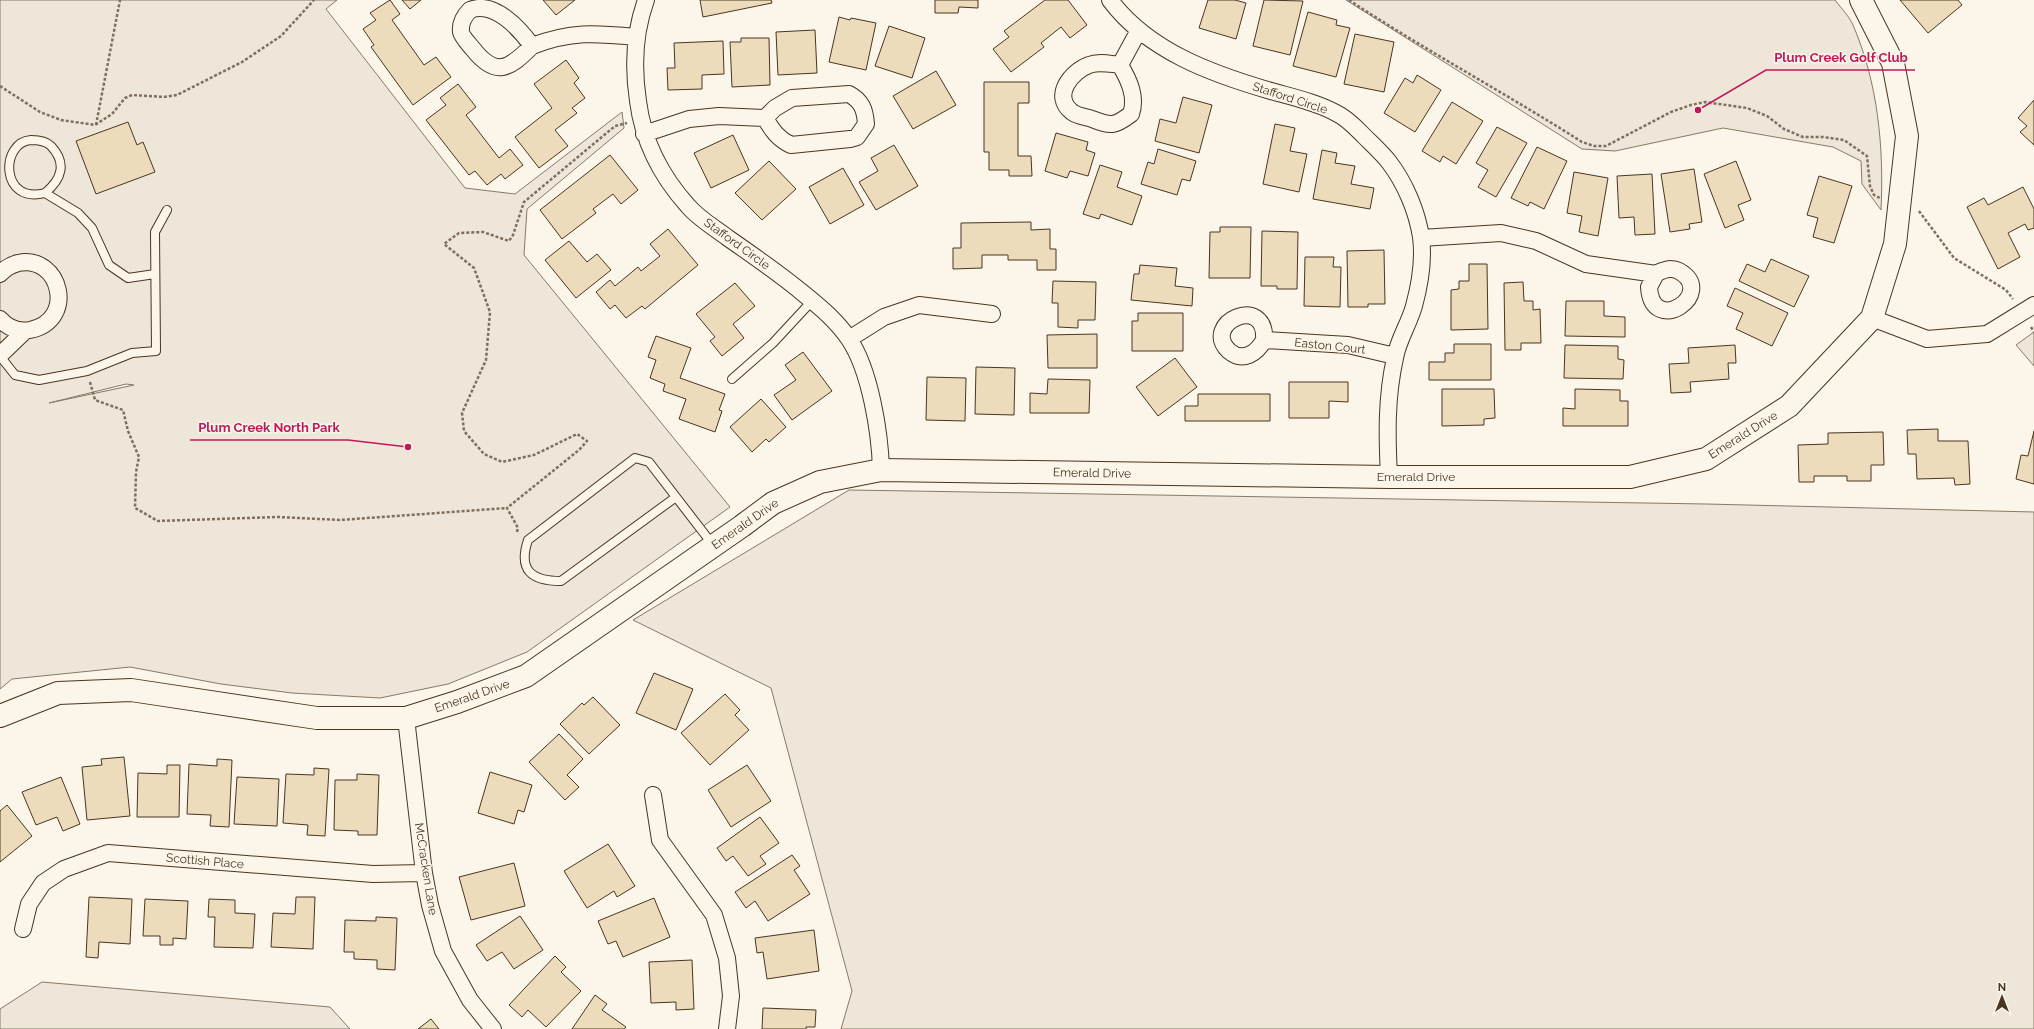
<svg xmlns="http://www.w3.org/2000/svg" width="2034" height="1029" font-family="Raleway,sans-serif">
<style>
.green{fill:#ede6d9;stroke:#887966;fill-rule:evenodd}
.building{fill:#ecdcbc;stroke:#4a3520}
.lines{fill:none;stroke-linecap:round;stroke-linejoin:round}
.lane-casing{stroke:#4a3520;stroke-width:10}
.street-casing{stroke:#4a3520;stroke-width:18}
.secondary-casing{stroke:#4a3520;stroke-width:24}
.path{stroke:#7f6f5c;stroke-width:2.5;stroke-dasharray:3 2;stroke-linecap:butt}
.lane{stroke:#fbf6e9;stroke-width:8}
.street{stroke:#fbf6e9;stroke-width:16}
.secondary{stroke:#fbf6e9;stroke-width:22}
.labels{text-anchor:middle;stroke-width:3;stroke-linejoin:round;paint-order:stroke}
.street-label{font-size:12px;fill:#4a3520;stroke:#fbf6e9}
.leader{fill:none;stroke:#c2185b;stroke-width:1.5}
.callout-dot{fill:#c2185b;stroke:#fbf6e9;stroke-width:1.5}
.callout-label{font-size:13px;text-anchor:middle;font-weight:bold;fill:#c2185b;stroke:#fbf6e9;stroke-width:3;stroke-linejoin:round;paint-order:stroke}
</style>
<rect width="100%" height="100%" fill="#fbf6e9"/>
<path class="green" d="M0 0H337L326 9 465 188 515 194 622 112 624 128 527 209 524 255 730 507 527 652 448 684 380 698 292 693 221 684 130 667 12 679 0 689ZM126 384 134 385 49 403Z
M1346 0H1835C1841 8 1849 16 1853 25 1878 83 1884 147 1881 210L1862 184 1861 161 1833 147 1723 128 1615 151 1582 149Z
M2034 332V366L2016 345Z
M849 490 1706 504 2034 512V1029H841L852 991 771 688 633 620Z
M42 982 330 1007 350 1029H0V1009Z"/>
<path class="building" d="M390 0 400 14 392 20 424 65 436 57 451 77 413 105 371 47 374 45 363 29 376 20 370 13Z
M402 0H421L410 9Z
M543 0H575L556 15Z
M700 0H771L772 3 703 17Z
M935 0H978V8L959 7 958 13H935Z
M1045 0H1068L1087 25 1070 38 1061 27 1041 43 1044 47 1011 72 993 49 1009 37 1004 31Z
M1208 0H1235L1246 3 1236 39 1199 28Z
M1264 0 1303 1 1290 55 1253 46Z
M1900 0H1958L1962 5 1928 33Z
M1308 12 1337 20 1336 25 1350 28 1336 77 1293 66Z
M839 17 850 20 851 18 876 23 866 70 829 62Z
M889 26 925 38 912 78 875 66Z
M815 30 817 73 778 75 776 32Z
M1355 34 1394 42 1384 92 1344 84Z
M741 38H769L770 85 732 87 730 42H741Z
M723 41 724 74 702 75V89L668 90 667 68H675L674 43Z
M566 60 579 78 574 83 585 98 572 108 577 113 555 130 568 146 539 168 515 137 552 108 534 84Z
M936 71 956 105 913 129 893 96Z
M1417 75 1441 90 1415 132 1384 113 1405 78 1413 83Z
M984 82H1029V103H1018V156H1031L1032 176H1009V170H989V152H984Z
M458 84 476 107 466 115 499 158 510 149 523 165 505 179 501 174 487 185 475 171 469 175 426 120 446 105 440 98Z
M1183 97 1212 105 1199 153 1155 141 1160 119 1176 123Z
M2034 100V145L2020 132 2027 126 2018 118Z
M1452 102 1483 121 1456 164 1443 156 1440 162 1422 151Z
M128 122 137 145 143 142 155 172 96 194 76 141Z
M1275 124 1295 128 1290 151 1307 154 1299 192 1263 184Z
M1497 127 1527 143 1496 197 1478 187 1488 170 1476 163Z
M1056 133 1088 142 1086 150 1095 153 1088 176 1070 171 1067 178 1045 171Z
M733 135 749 170 711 188 694 153Z
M894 145 918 186 876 210 859 182 878 171 871 158Z
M1537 147 1567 161 1544 209 1530 202 1528 206 1511 198Z
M1158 149 1196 161 1190 181 1182 179 1177 195 1141 184 1148 162 1154 164Z
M1322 150 1337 153 1335 163 1355 166 1351 184 1374 188 1370 209 1313 199Z
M610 155 638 190 621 204 613 194 593 209 596 213 562 239 540 210Z
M769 161 796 189 762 220 735 193Z
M1736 161 1751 200 1738 205 1744 220 1725 228 1704 174Z
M1100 165 1122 172 1117 187 1142 196 1132 225 1101 214 1099 219 1083 214Z
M843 168 864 205 830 224 809 187Z
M1694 169 1702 222 1689 224 1690 229 1670 232 1661 174Z
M1574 172 1608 178 1598 236 1579 232 1582 216 1567 213Z
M1652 174 1655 234 1635 235 1634 217 1619 218 1617 176Z
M1819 176 1852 186 1834 243 1813 237 1818 218 1807 215Z
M2023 187 2034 209V228L2028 230 2025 224 2008 233 2020 257 1998 269 1967 207 1984 198 1988 205Z
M1031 222V230L1050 229V249H1056V270H1037V260H1008V255H982V268L953 269V248H961V223Z
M1220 227H1251L1250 278H1209L1210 232H1220Z
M668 229 698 265 645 309 642 306 626 318 615 305 610 309 596 292 610 280 615 286 638 267 641 271 660 256 650 244Z
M1262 231 1298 232 1297 289H1277V286H1261Z
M569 241 587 262 597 254 611 270 576 298 545 260Z
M1384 250 1385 304H1368V307H1348L1347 251Z
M1305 257H1334L1333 267H1341L1340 307 1304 306Z
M1771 259 1809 276 1794 307 1739 281 1747 264 1765 272Z
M1469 264H1487L1488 329 1451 330V290L1459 289V281H1469Z
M1140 265 1177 268 1175 286 1193 288 1192 306 1131 300 1134 274H1139Z
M1053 281 1096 282 1095 320H1078V328L1058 327V303H1052Z
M1523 282 1524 301H1533V310L1540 309 1541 343H1521V350H1505L1504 283Z
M735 283 755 306 733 324 744 338 722 356 710 341 715 337 696 314Z
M1735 288 1788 313 1772 346 1736 329 1743 313 1727 306Z
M1566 301H1604V316L1625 317V337L1565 336Z
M1138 313H1183V351H1132V321H1138Z
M1097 334V368H1048L1047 335Z
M656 336 691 348 680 378 725 394 719 410 722 411 715 432 679 419 686 399 663 391 665 384 650 378 656 360 648 357Z
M1454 344H1491V380H1429V362H1445V353H1454Z
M1565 345 1618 346V359L1624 360 1623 379 1564 378Z
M1735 345 1736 363H1728L1729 379 1690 382 1691 392 1671 393 1669 364 1689 363 1688 348Z
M803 352 832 391 792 420 774 395 796 380 785 365Z
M1175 358 1197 387 1158 416 1136 387Z
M976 367 1015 368 1014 415 975 414Z
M927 377 966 378 965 421 926 420Z
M1048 379 1090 380 1089 413H1030V393L1047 394Z
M1289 382H1348V402L1329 401V418H1289Z
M1442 389H1494L1495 418 1484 419V425L1442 426Z
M1575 389 1620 390V401H1628V426H1563V408L1575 409Z
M1198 394H1270V421H1185V406H1198Z
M761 399 786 427 769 442 766 439 752 452 730 427Z
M1938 429V441H1968L1970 484 1955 485 1954 478 1917 479 1916 454H1908L1907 430Z
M2034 431V484L2016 479 2021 455 2028 456Z
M1883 432 1884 465H1871V481H1847V476H1814V482H1799L1798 445 1828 444V433Z
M654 673 693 689 676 730 636 713Z
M725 694 740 710 735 715 749 730 710 765 681 733Z
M593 697 620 725 589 754 560 724 582 703 584 705Z
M559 734 583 759 567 775 579 787 565 800 529 762Z
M124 757 130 816 87 820 82 767 102 765 101 759Z
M217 759 232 760 229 827 210 826 211 815 187 814 189 764 217 766Z
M167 765H180L179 817H137L138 773 167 774Z
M747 765 771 801 731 827 708 790Z
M314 768 329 769 325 836 307 835 308 825 283 823 286 774 314 775Z
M490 772 532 785 524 812 518 810 514 824 478 813Z
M357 774 379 775 377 835H358V831L334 830 335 780H357Z
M61 777 80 824 63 831 57 817 36 825 22 792Z
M237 777 279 779 277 826 234 824Z
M7 805 32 836 0 862V811Z
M760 817 779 843 760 856 766 864 748 876 733 856 726 861 717 848Z
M608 844 635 886 617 897 614 891 587 908 564 871Z
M792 855 800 866 794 870 810 894 768 921 755 901 746 908 735 892Z
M514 863 525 906 471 920 459 877Z
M89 897 132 899 130 944 99 942 98 958 86 957Z
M296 897H315L313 949 271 947 273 913 295 914Z
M654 898 670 937 623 957 616 941 608 944 598 921Z
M145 899 188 901 186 939 173 938V945H160V936H143Z
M209 899 235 900V913L255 914 253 948 214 947 215 917H208Z
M520 916 543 950 514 969 502 952 487 961 476 945Z
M376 917 397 918 395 970 377 969V960L354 959V952H344L345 920 376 921Z
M814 930 819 971 767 979 763 952 757 953 755 938Z
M555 956 566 967 561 972 581 991 546 1027 528 1010 522 1017 509 1005Z
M692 960 694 1009 676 1010V1002L651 1003 649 962Z
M595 995 607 1004 602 1010 626 1027 624 1029H572Z
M763 1008 816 1010 815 1027H806V1029H762Z
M431 1019 439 1029H418Z"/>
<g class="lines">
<defs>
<path id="lane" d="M45 193C62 179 67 163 51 146 46 141 38 140 31 140 0 142 0 205 45 193L78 213 92 228 109 265 128 278 155 274
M0 356 15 375 39 380 87 371 132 353 156 351 155 232 167 210
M732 379 773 343 812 301
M676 497 561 581C531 581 518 570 528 540L635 458 649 462 713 545"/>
<path id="street" d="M646 0C634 33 633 68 638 101 643 141 661 176 688 206 699 219 715 228 728 238 754 256 780 274 804 294 820 307 837 321 849 339 870 370 880 432 881 470
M1110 0C1148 51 1212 74 1271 91 1292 97 1316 102 1336 113 1347 118 1356 128 1364 136 1372 144 1382 153 1389 162 1405 183 1417 211 1421 237 1424 260 1420 284 1414 306 1409 324 1398 340 1395 358 1386 398 1387 437 1389 477
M532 46C509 69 496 78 473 49 469 44 462 37 461 32 460 23 464 16 470 10 494 0 520 29 532 46 571 31 595 33 636 37
M1120 65C1129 80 1137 97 1131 114 1114 127 1111 126 1092 119 1086 117 1077 116 1072 112 1051 96 1072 71 1089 65 1099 61 1110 64 1120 65L1139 30
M644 134 689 119 719 116 765 118C772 130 778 139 791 145L850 139 857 137 866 124C865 110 862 101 849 94L792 98 775 108 765 118
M1421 238 1501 233 1536 241 1586 264 1656 274 1649 287C1652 338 1718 293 1679 271 1671 267 1662 270 1656 274
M0 274C5 268 11 265 18 263 61 254 77 321 30 330 19 332 8 328 0 319
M1872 318 1927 339 1987 334 2034 305
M849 339 884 317 919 305 992 314
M1264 340C1257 353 1243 363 1229 351 1200 323 1267 293 1264 340L1348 345 1395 356
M0 355 25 331
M406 718 424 873 430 905 443 951 470 1000 493 1029
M653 795 660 840 714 915 727 958 731 996 727 1029
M23 929 29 904 43 883 64 869 108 853 373 874 424 873"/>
<path id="secondary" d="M0 716 58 693 131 690 317 718H406L457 702 526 676 742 526 773 503 820 482 881 470 1389 477H1630L1706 459 1789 406 1872 318 1895 244 1907 136 1893 63 1861 0"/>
</defs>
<use href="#lane" class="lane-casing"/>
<use href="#street" class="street-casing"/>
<use href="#secondary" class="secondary-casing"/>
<path class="path" d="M1349 0C1425 50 1505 93 1582 142L1594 146H1606L1671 112 1691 105 1705 102 1747 108 1767 116 1784 129 1803 137H1823L1844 140 1867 156 1870 186 1874 195 1880 198
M0 86 40 112 61 120 95 125 112 114 125 98 132 95 164 97 177 95 242 62 281 36 314 0
M96 125 120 0
M1919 211 1954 258 2006 290 2013 299
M2031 327 2034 332
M90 382 95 400 123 410 128 431 139 457 136 472 135 508 158 521 278 517 340 520 507 508
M517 532 518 528 507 508 579 450 587 441 577 434 534 455 502 462 484 454 464 431 462 413 486 360 490 312 474 268 444 244 459 233 483 232 509 241 513 235 524 202 615 126 627 123"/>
<use href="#lane" class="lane"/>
<use href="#street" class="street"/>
<use href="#secondary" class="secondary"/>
</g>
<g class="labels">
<g class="street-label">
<text transform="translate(1290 98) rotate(18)" y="4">Stafford Circle</text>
<text transform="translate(737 244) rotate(36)" y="4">Stafford Circle</text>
<text transform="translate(1330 346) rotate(6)" y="4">Easton Court</text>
<text transform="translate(1743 435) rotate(-32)" y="4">Emerald Drive</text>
<text transform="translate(1092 473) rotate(1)" y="4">Emerald Drive</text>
<text x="1416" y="481">Emerald Drive</text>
<text transform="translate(745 524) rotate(-35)" y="4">Emerald Drive</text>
<text transform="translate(472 696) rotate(-19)" y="4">Emerald Drive</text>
<text transform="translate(205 861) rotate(5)" y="4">Scottish Place</text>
<text transform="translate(426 869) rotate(81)" y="4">McCracken Lane</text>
</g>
</g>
<path class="leader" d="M1698 110L1766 70H1915M408 447L348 440H190"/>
<g class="callout-dot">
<circle cx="1698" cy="110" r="4"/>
<circle cx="408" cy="447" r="4"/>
</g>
<g class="callout-label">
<text x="1841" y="62">Plum Creek Golf Club</text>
<text x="269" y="432">Plum Creek North Park</text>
</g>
<g transform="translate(2002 997)" stroke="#fbf6e9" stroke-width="3" paint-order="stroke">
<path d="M0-3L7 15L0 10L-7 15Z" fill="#4a3520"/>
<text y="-6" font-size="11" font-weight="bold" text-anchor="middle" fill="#4a3520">N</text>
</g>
</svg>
